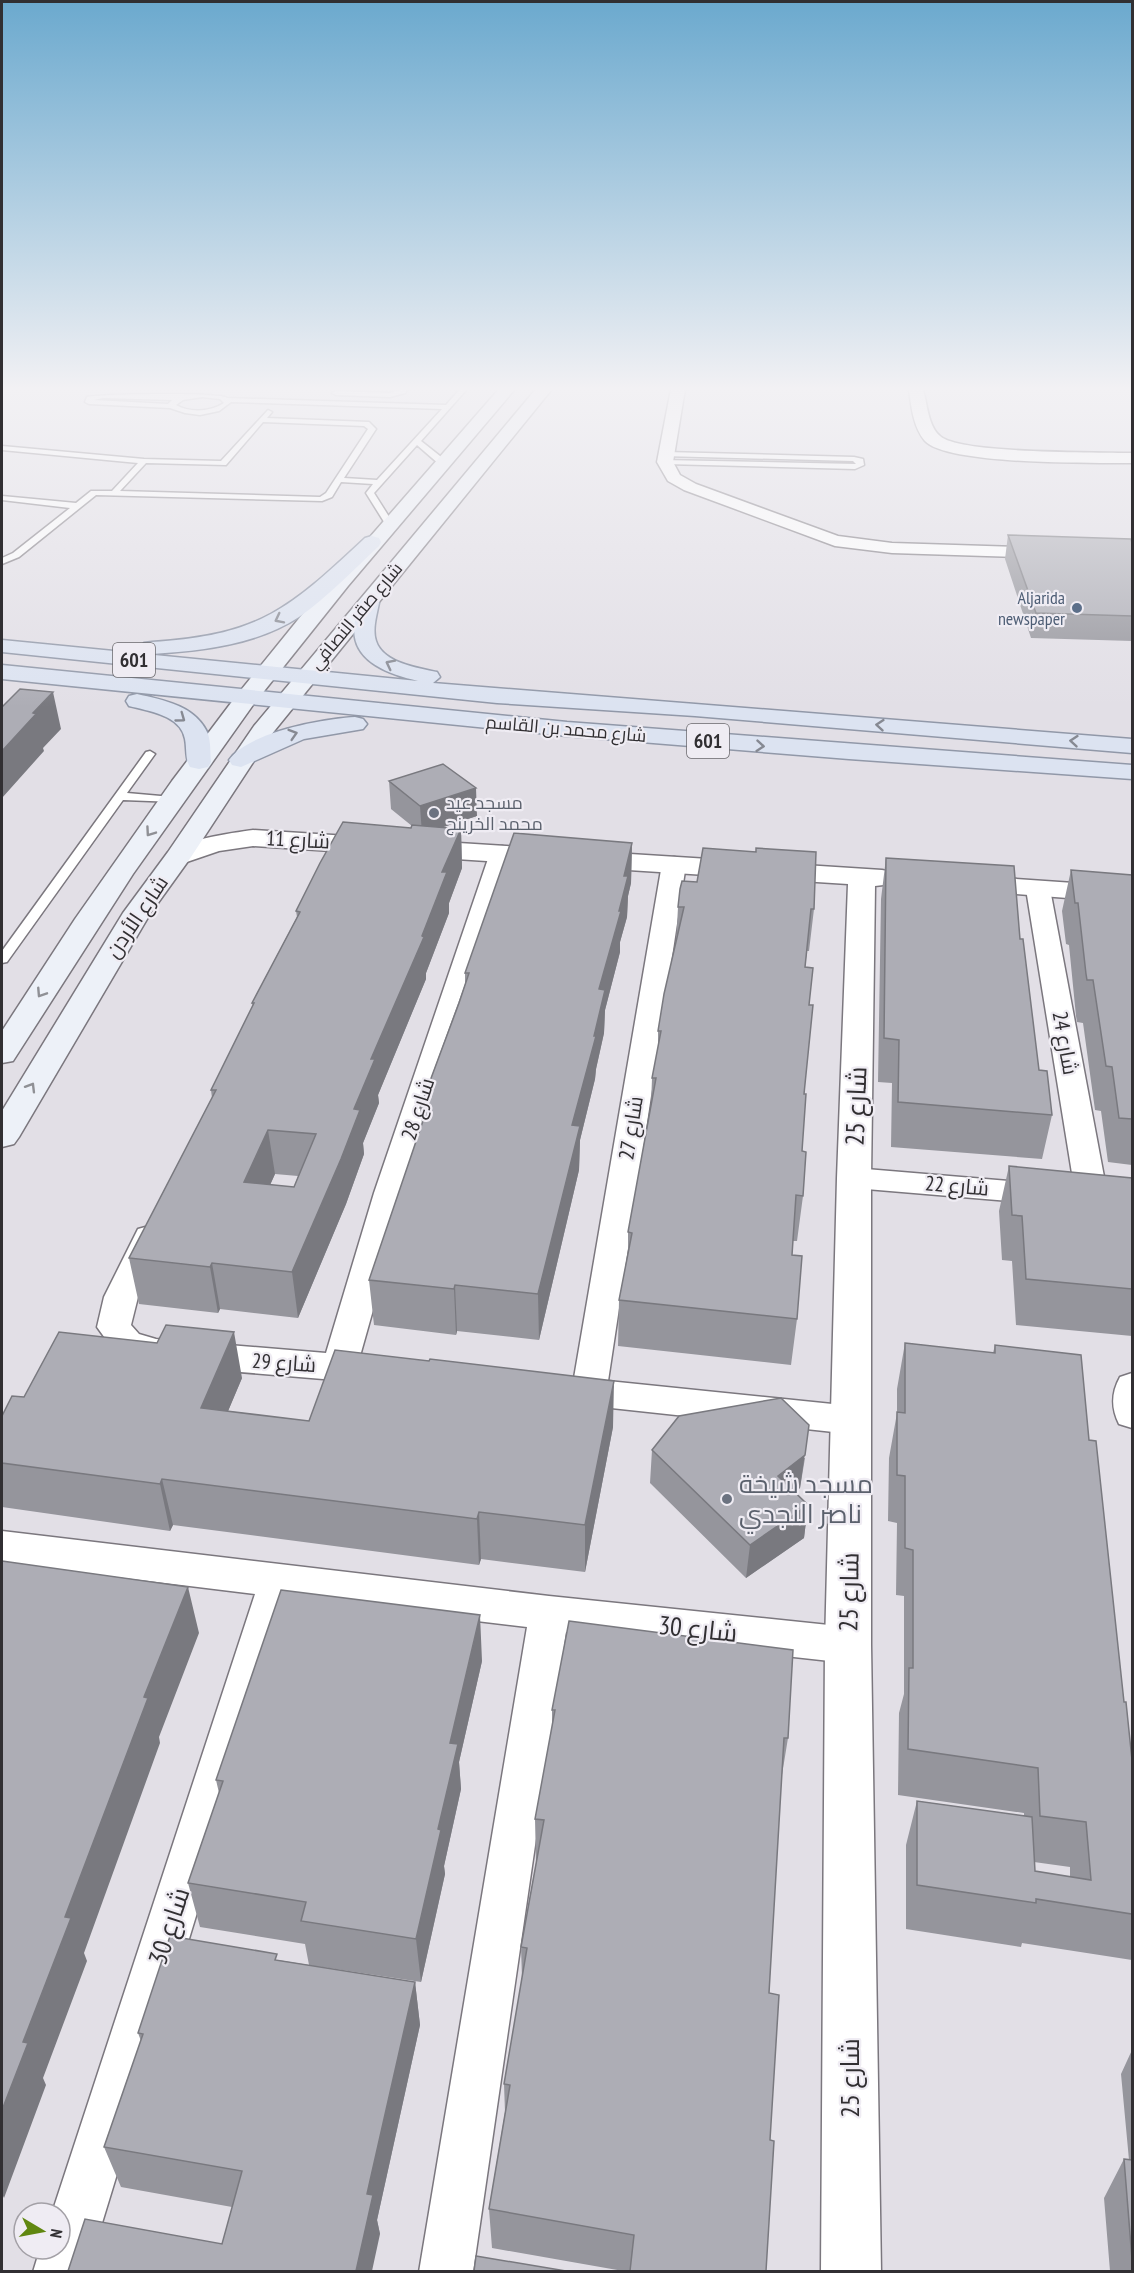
<svg xmlns="http://www.w3.org/2000/svg" width="1134" height="2273" font-family="'PT Sans Narrow',Cairo,sans-serif">
<style>
.lines{fill:none;stroke-linecap:round;stroke-linejoin:round}
.service-casing{stroke:#7b777e;stroke-width:3}
.minor-casing{stroke:#7b777e;stroke-width:3}
.tertiary-casing{stroke:#7b777e;stroke-width:3}
.secondary-casing{stroke:#7b777e;stroke-width:3}
.primary-casing{stroke:#9198a8;stroke-width:3}
.service{fill:#fff;fill-rule:evenodd}
.minor{fill:#fff;fill-rule:evenodd}
.tertiary{fill:#fff;fill-rule:evenodd}
.secondary{fill:#edf1f8;fill-rule:evenodd}
.primary{fill:#dce3f1;fill-rule:evenodd}
.wall{fill:#95959c;fill-rule:evenodd}
.shaded-wall{fill:#79797f}
.building{fill:#adadb5;stroke:#79797f;stroke-width:1.5;fill-rule:evenodd}
.oneway{stroke:#868992}
.oneway2{stroke:#8f9095}
.service-dot{fill:#5c6f8a;stroke:#efecf3;stroke-width:2}
.worship-dot{fill:#6b7280;stroke:#efecf3;stroke-width:2}
.labels{text-anchor:middle;stroke-width:4.5;stroke-linejoin:round;paint-order:stroke}
.far-service-label{font-size:18px;fill:#4e5e75;stroke:#efecf3;text-anchor:end}
.far-street-label{font-size:18px;fill:#312f32;stroke:#efecf3}
.far-worship-label{font-size:18px;fill:#5b616d;stroke:#efecf3;text-anchor:start}
.shield{fill:#efecf3;stroke:#6a686c;stroke-width:1.5}
.shield-label{font-size:20px;font-weight:bold;fill:#312f32}
.street-label{font-size:21px;fill:#312f32;stroke:#efecf3}
.near-street-label{font-size:26px;fill:#312f32;stroke:#efecf3}
.near-worship-label{font-size:26px;fill:#5b616d;stroke:#efecf3;text-anchor:start}
</style>
<rect width="100%" height="100%" fill="#e2dfe6"/>
<g class="lines">
<defs>
<path id="service" d="M402 389H408L405 393 390 397 336 395 332 393 336 391 390 393Z
M460 389H467L421 441 445 460V464H439L417 445 374 493 393 523 392 525H386L366 493 373 484 341 482 332 497 322 501 96 495 19 557 2 564V558L13 553 70 508 2 500V496L76 503 91 491H112L138 463 2 450V446L144 459 221 461 268 410 272 412 267 418 369 422 376 429 344 478 377 480 442 409 231 402 219 411 200 415 185 413 170 408 89 404 85 402 87 397C103 394 219 392 227 398L446 405ZM202 397 220 399 224 403C210 412 190 413 176 405L183 400ZM103 398 172 400 168 404 94 400ZM263 422 364 426 368 429 326 493 320 497 120 491 146 463 226 465Z
M666 452 854 457 863 459 864 465 855 469 665 464H662V460L856 464 853 461 663 456 662 454Z
M150 751 155 754 127 793 172 797 176 798V802L123 800 7 962 2 963V951L146 752Z"/>
<path id="minor" d="M671 389H685L673 462 680 475 696 484 838 536 892 543 1045 548 1051 549 1054 553 1051 557 1045 558 892 553 835 546 684 490 668 481 657 462Z
M502 846 510 848 514 853 406 1193 360 1356 383 1361 389 1370 383 1379 371 1383 156 1365 115 1352 97 1327 104 1297 138 1229 149 1226 160 1229 165 1237 138 1297 131 1325 139 1334 156 1339 326 1353 374 1193 490 853 494 848Z
M674 857 683 859 686 864 608 1381 852 1406 865 1410 870 1420 865 1430 852 1434 574 1404 561 1400 556 1391 561 1382 574 1378 662 864 665 859Z
M1038 882 1047 884 1050 889 1108 1198 1103 1205 1092 1208 1081 1205 1076 1198 1026 889 1029 884Z
M854 1168 1046 1184 1057 1187 1062 1194 1057 1201 1046 1204 854 1188 843 1185 839 1178 843 1171Z
M1132 1373V1428L1119 1424C1111 1408 1111 1393 1120 1377Z
M2 1531 549 1596 848 1627 862 1633 868 1645 862 1657 848 1663 566 1632 473 2272H419L527 1627 293 1599 87 2272H33L40 2249H60V2213H52L255 1594 2 1563Z"/>
<path id="tertiary" d="M909 389H923C927 403 928 426 940 436 959 454 1098 452 1132 453V463C1095 463 947 465 925 441 913 427 911 405 909 389Z
M253 830 882 870 892 872 895 878 892 884 875 886 871 1178V1645L881 2272H821L825 1645 837 1178 848 884 253 846 219 851 178 865 169 863 165 857C176 840 232 833 253 830Z
M973 876 1132 887V903L963 890 959 884 963 878Z"/>
<path id="secondary" d="M499 389H515L348 586 253 705 133 874 13 1061 2 1063V1031L75 919 172 781 237 695 301 616Z
M536 389H552L271 735 191 857 150 914 19 1137 14 1144 2 1147V1111L123 913 168 852 254 726Z"/>
<path id="primary" d="M372 536 379 538 381 542 379 546C353 570 328 597 299 617 256 645 202 651 152 654L144 653 141 648 144 643 152 642C261 635 289 609 365 538Z
M369 597 376 599 379 603C377 614 372 629 376 641 383 663 418 668 437 672L440 677 433 683 1132 739V753L695 716 497 703 2 652V640L418 681C387 674 348 660 355 621 356 613 357 605 362 599Z
M2 665 567 722 1132 765V779L849 759 567 736 2 679Z
M137 694C164 700 196 706 208 734 211 743 210 753 211 762L208 767 199 769 190 767C185 759 187 749 185 739 181 715 148 711 129 706L126 701 129 696Z
M355 717 363 719 367 724 363 729 304 739 241 767 232 765 229 760C248 732 323 719 355 717Z"/>
</defs>
<use href="#service" class="service-casing"/>
<use href="#minor" class="minor-casing"/>
<use href="#tertiary" class="tertiary-casing"/>
<use href="#secondary" class="secondary-casing"/>
<use href="#primary" class="primary-casing"/>
<use href="#service" class="service"/>
<use href="#minor" class="minor"/>
<use href="#tertiary" class="tertiary"/>
<use href="#secondary" class="secondary"/>
<use href="#primary" class="primary"/>
</g>
<path class="wall" d="M1008 535 1132 543V641L1031 638 1005 559Z
M389 781 477 816 443 827 461 829 462 868 449 903V913L426 973V979L378 1095 379 1103 363 1143 364 1154 346 1204 298 1318 220 1309 218 1313 139 1304 129 1258 212 1098 211 1090 253 1007 252 1003 297 917 296 911 411 828 412 826 391 809ZM275 1174 298 1176 294 1187 270 1185Z
M632 843 631 883 628 896 627 917 620 942V952L605 1010 604 1033 596 1069 595 1079 580 1140 579 1170 539 1340 457 1331 456 1335 374 1325 369 1280 422 1124 420 1108 465 984V973Z
M886 858 1020 939 1039 1070 1052 1115 1042 1159 891 1147 892 1083 878 1082 881 899Z
M1071 870 1132 875V1165L1108 1162 1101 1111 1095 1110 1083 1023 1077 1022 1076 1016 1069 945 1066 944 1062 911Z
M678 907 814 909 809 951H807L805 967 809 1005 804 1094 802 1151 803 1196 797 1241H793L792 1255 797 1319 791 1365 618 1346 619 1300 628 1253V1232L651 1105 652 1078 658 1050V1031L676 944Z
M1009 1166 1132 1178V1336L1016 1325 1012 1261 1002 1260 999 1211Z
M905 1343 993 1353 995 1345 1089 1440 1124 1702 1132 1760V1960L1022 1943 1021 1947 906 1929V1845L917 1801 1024 1816V1813L898 1795 899 1713 904 1694V1596L896 1595 897 1523 888 1521 889 1458 897 1413V1389ZM1034 1862 1070 1867V1877L1035 1871Z
M242 1378 228 1411 309 1421 613 1427 585 1572 481 1559 479 1565 173 1525 170 1531 2 1507V1416L24 1397Z
M652 1450 805 1458 800 1488 795 1492 808 1505 804 1538 746 1578 650 1483Z
M482 1661 459 1762 461 1789 444 1866 445 1874 421 1982 309 1965 305 1944 200 1927 188 1883 219 1793 216 1780Z
M552 1710 788 1738 781 1781 769 1993 770 2140 766 2271H623L492 2248 489 2209 505 2112 504 2084 522 1978 521 1947 536 1863 535 1819 552 1729Z
M278 1960 415 1982 420 2025 377 2220 380 2234 222 2244 232 2207 121 2187 104 2147 141 2041 138 2033Z
M1132 2050V2271H1110L1104 2198 1124 2159 1129 2160 1121 2074Z"/>
<path class="shaded-wall" d="M53 692 61 729 43 748 44 751 2 798V751L33 713Z
M476 788 477 816 422 834 420 806Z
M461 829 462 868 449 903V913L426 973V979L378 1095 379 1103 363 1143 364 1154 346 1204 298 1318 292 1272 371 1059 422 936 442 872Z
M632 843 631 883 628 896 627 917 620 942V952L605 1010 604 1033 596 1069 595 1079 580 1140 579 1170 539 1340 538 1294 572 1125 594 1036 599 989 619 911 624 876Z
M268 1130 275 1174 251 1227 244 1182Z
M212 1263 220 1309 218 1313 210 1267Z
M455 1285 457 1331 456 1335 454 1289Z
M234 1332 242 1378 210 1454 201 1408Z
M614 1381 613 1427 585 1572V1525Z
M809 1425 800 1488 774 1509 778 1476Z
M162 1479 173 1525 170 1531 160 1484Z
M808 1505 804 1538 746 1578 750 1545Z
M479 1512 481 1559 479 1565 477 1519Z
M188 1587 199 1633 159 1737 160 1743 84 1953 87 1961 43 2078 46 2085 4 2198 2 2194V2110L23 2042 65 1917 144 1697Z
M480 1615 482 1661 459 1762 461 1789 444 1866 445 1874 421 1982 416 1939 438 1829 450 1743Z
M415 1982 420 2025 377 2220 380 2234 372 2271H356L367 2194Z"/>
<path class="building" d="M1008 535 1131 539 1132 543V616L1036 613Z
M20 689 53 692 33 713 36 714 2 751V707Z
M443 764 476 788 420 806 389 781Z
M343 822 411 828 412 825 461 829 442 872H447L422 936 424 937 371 1059H375L354 1109 360 1110 341 1159 292 1272 212 1263 210 1267 129 1258 216 1090H211L254 1003H252L300 912 296 911 320 863ZM268 1130 316 1134 294 1187 244 1182Z
M514 833 632 843 624 876H628L619 911H621L599 989 605 990 594 1036H596L572 1125 580 1126 538 1294 455 1285 454 1289 369 1280 427 1109 420 1108 459 1003 469 973H465Z
M703 848 756 852V848L816 852 814 909H811L805 967 813 968 809 1005H813L804 1094H806L802 1151 806 1152 803 1196 796 1195 792 1255 802 1256 797 1319 619 1300 632 1233 628 1232 656 1078H652L661 1031H658L664 994 684 907H678L680 889 682 881 697 882Z
M886 858 1014 866 1020 939H1023L1039 1070 1047 1071 1052 1115 898 1102 899 1040 884 1038Z
M1071 870 1132 875V1119L1119 1118 1112 1067 1106 1066 1093 980H1087L1086 974 1078 903H1075Z
M1009 1166 1132 1178V1289L1026 1279 1022 1216 1012 1215Z
M166 1325 234 1332 201 1408 309 1421 335 1350 429 1361 430 1359 614 1381 585 1525 479 1512 477 1519 162 1479 160 1484 2 1463V1416L12 1396 24 1397 59 1332 157 1343Z
M905 1343 995 1353V1345L1081 1355 1089 1440 1096 1441 1124 1702H1126L1132 1760V1914L1036 1899V1903L917 1885V1801L1032 1817 1035 1871 1091 1880 1086 1822 1040 1816 1038 1768 908 1749 909 1668H913V1550L905 1548V1476L897 1475V1412L905 1413Z
M781 1398 809 1425 805 1455 778 1476 808 1505 750 1545 652 1450 679 1416Z
M2 1561 188 1587 144 1697 148 1698 65 1917 71 1918 23 2042 28 2043 2 2110Z
M281 1590 480 1615 450 1743 458 1744 438 1829 441 1830 416 1939 301 1921 306 1902 188 1883 223 1781 216 1780Z
M569 1621 793 1650 788 1738H784L769 1993 779 1995 770 2140 774 2141 766 2271H630L634 2235 489 2209 510 2085 504 2084 527 1948 521 1947 544 1820 535 1819 555 1710H552Z
M170 1936 277 1954 275 1960 415 1982 367 2194 373 2195 356 2271H68L85 2219 222 2244 242 2171 104 2147 143 2034 138 2033Z
M1124 2159 1132 2160V2259Z
M476 2256 566 2271H474Z"/>
<defs><path id="oneway-chevron" d="M-2-3.5L2.5 0L-2 3.5" fill="none" stroke-width="1.6" stroke-linecap="round" stroke-linejoin="round" transform="scale(1.5)"/></defs>
<g class="oneway">
<use href="#oneway-chevron" transform="translate(279 619) rotate(153)"/>
<use href="#oneway-chevron" transform="translate(390 664) rotate(-153)"/>
<use href="#oneway-chevron" transform="translate(181 718) rotate(36)"/>
<use href="#oneway-chevron" transform="translate(880 725) rotate(-175)"/>
<use href="#oneway-chevron" transform="translate(293 734) rotate(-17)"/>
<use href="#oneway-chevron" transform="translate(1074 741) rotate(-175)"/>
<use href="#oneway-chevron" transform="translate(760 746) rotate(5)"/>
</g>
<g class="oneway2">
<use href="#oneway-chevron" transform="translate(150 832) rotate(125)"/>
<use href="#oneway-chevron" transform="translate(41 993) rotate(123)"/>
<use href="#oneway-chevron" transform="translate(31 1087) rotate(-59)"/>
</g>
<linearGradient id="sky" x2="0" y2="1"><stop stop-color="#6ba9ce"/><stop offset="0.55" stop-color="#f2f1f4"/><stop offset="1" stop-color="#f2f1f4" stop-opacity="0"/></linearGradient>
<rect width="1134" height="707" fill="url(#sky)"/>
<circle class="service-dot" cx="1077" cy="608" r="6"/>
<g class="worship-dot">
<circle cx="434" cy="813" r="6"/>
<circle cx="727" cy="1499" r="6"/>
</g>
<g class="labels">
<g class="far-service-label">
<text x="1065" y="604">Aljarida<tspan x="1065" dy="21">newspaper</tspan></text>
</g>
<g class="far-street-label">
<text transform="translate(356 616) rotate(-50)" y="6">شارع صقر النصافي</text>
<text transform="translate(566 729) rotate(5)" y="6">شارع محمد بن القاسم</text>
</g>
<g class="far-worship-label">
<text x="446" y="809">مسجد عيد<tspan x="446" dy="21">محمد الخرينج</tspan></text>
</g>
<g class="shield">
<rect x="113" y="643" width="42" height="34" rx="4.5"/>
<rect x="687" y="724" width="42" height="34" rx="4.5"/>
</g>
<g class="shield-label">
<text x="134" y="667">601</text>
<text x="708" y="748">601</text>
</g>
<g class="street-label">
<text transform="translate(298 840) rotate(3)" y="7">شارع 11</text>
<text transform="translate(137 917) rotate(-56)" y="7">شارع الأردن</text>
<text transform="translate(1065 1043) rotate(80)" y="7">شارع 24</text>
<text transform="translate(418 1109) rotate(-72)" y="7">شارع 28</text>
<text transform="translate(631 1128) rotate(-81)" y="7">شارع 27</text>
<text transform="translate(957 1186) rotate(5)" y="7">شارع 22</text>
<text transform="translate(284 1363) rotate(4)" y="7">شارع 29</text>
</g>
<g class="near-street-label">
<text transform="translate(856 1106) rotate(-88)" y="9">شارع 25</text>
<text transform="translate(849 1592) rotate(-89)" y="9">شارع 25</text>
<text transform="translate(698 1629) rotate(6)" y="9">شارع 30</text>
<text transform="translate(169 1926) rotate(-72)" y="9">شارع 30</text>
<text transform="translate(850 2078) rotate(-90)" y="9">شارع 25</text>
</g>
<g class="near-worship-label">
<text x="739" y="1493">مسجد شيخة<tspan x="739" dy="30">ناصر النجدي</tspan></text>
</g>
</g>
<rect width="1134" height="2273" fill="none" stroke="#312f32" stroke-width="6"/>
<g transform="translate(42 2231) rotate(100)"><circle r="28" fill="#efecf3" stroke="#a3a0a6" stroke-width="1.5"/>
<path d="M0-4.5L10 22L0 15L-10 22Z" fill="#608710"/>
<text y="-9" font-size="16" font-weight="bold" text-anchor="middle" fill="#312f32">N</text>
</g>
</svg>
